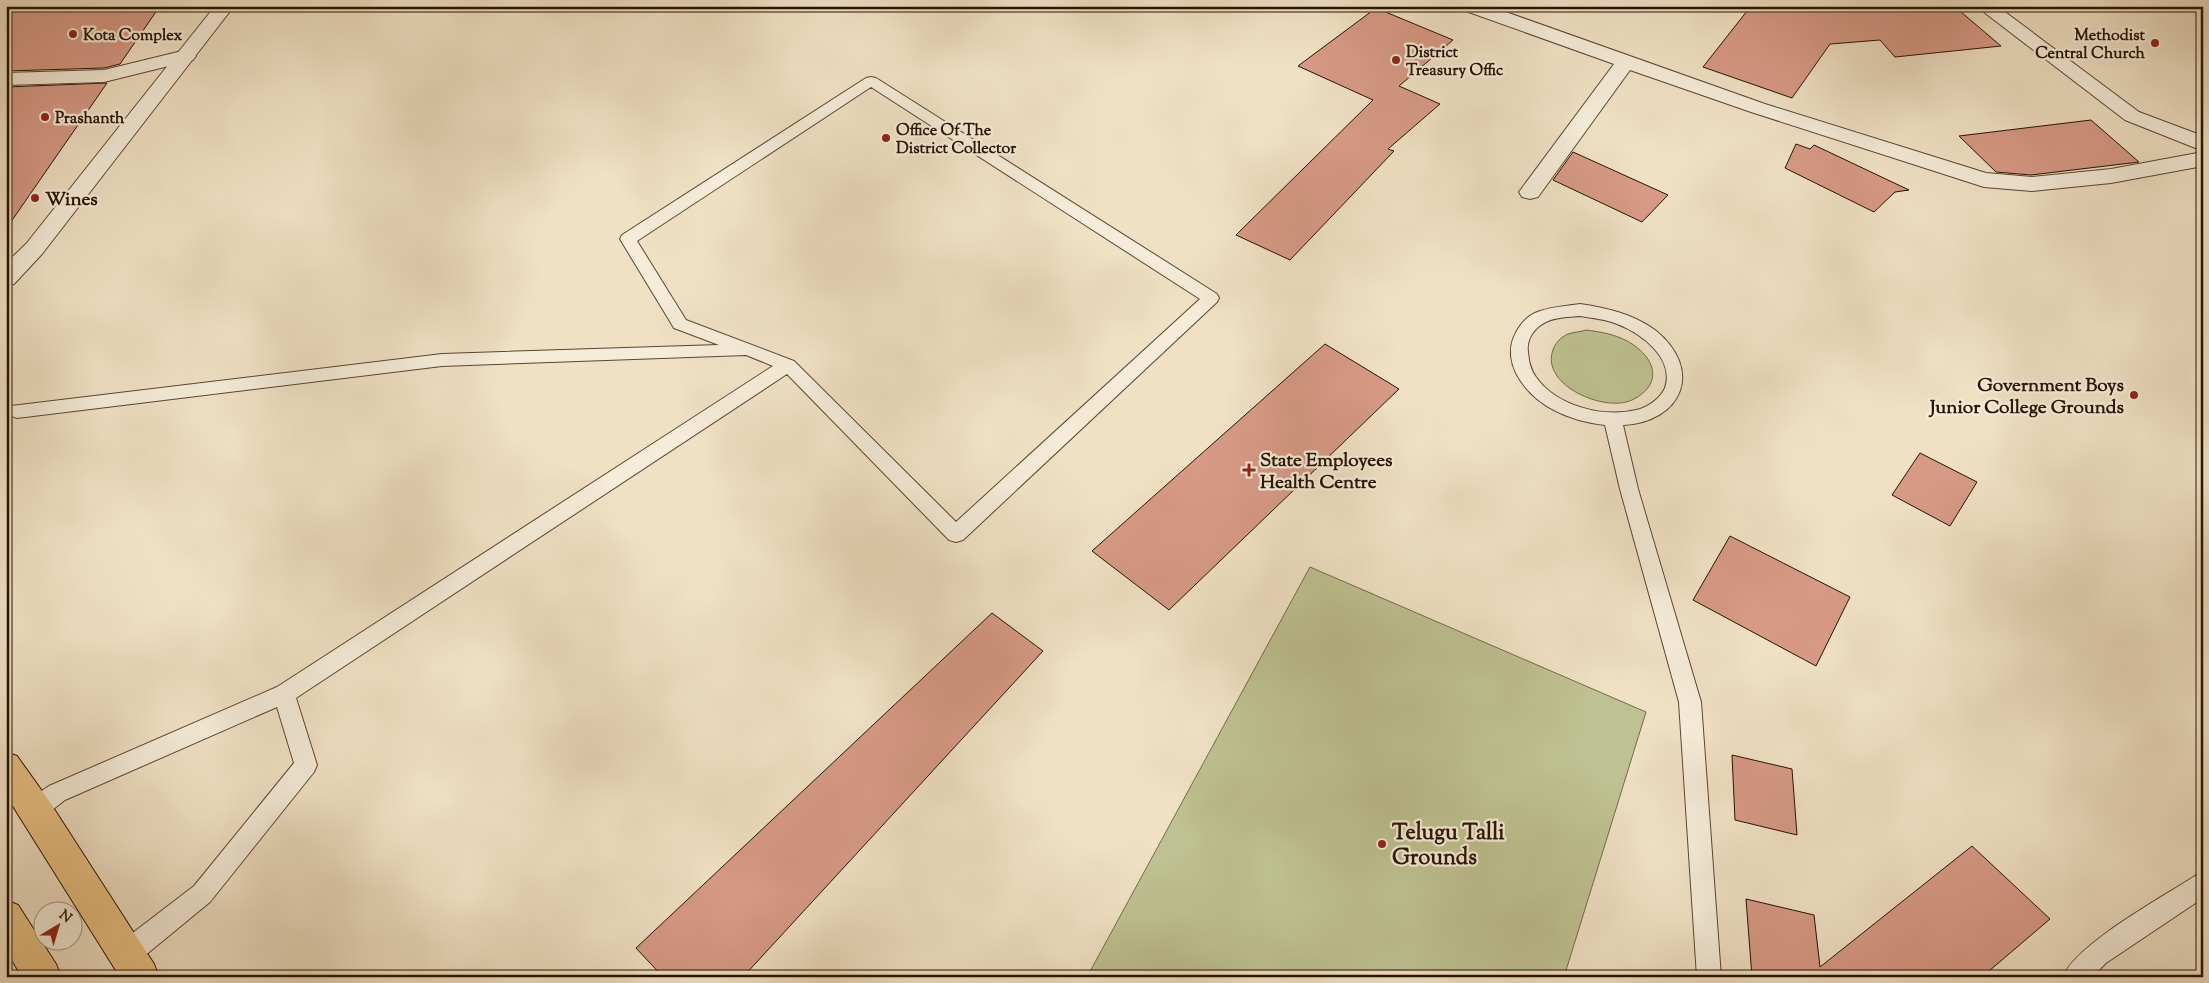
<svg xmlns="http://www.w3.org/2000/svg" width="2209" height="983" font-family="'Sorts Mill Goudy',serif">
<style>
.green{fill:#bec191;stroke:#736a48}
.building{fill:#d79a86;stroke:#281200}
.lines{fill:none;stroke-linecap:round;stroke-linejoin:round}
.service-casing{stroke:#5a4631;stroke-width:2}
.minor-casing{stroke:#5a4631;stroke-width:2}
.tertiary-casing{stroke:#5a4631;stroke-width:2}
.trunk-casing{stroke:#281200;stroke-width:2}
.service{fill:#f5ecd9;fill-rule:evenodd}
.minor{fill:#f5ecd9;fill-rule:evenodd}
.tertiary{fill:#f5ecd9;fill-rule:evenodd}
.trunk{fill:#e8c082;fill-rule:evenodd}
.poi-dot{fill:#8f2418;stroke:#f5ecd9;stroke-width:2}
.labels{text-anchor:middle;stroke-width:4.5;stroke-linejoin:round;paint-order:stroke}
.far-poi-label{font-size:16px;font-weight:bold;fill:#281200;stroke:#f5ecd9;text-anchor:start}
.poi-label{font-size:19px;font-weight:bold;fill:#281200;stroke:#f5ecd9;text-anchor:start}
.near-poi-label{font-size:22px;font-weight:bold;fill:#281200;stroke:#f5ecd9;text-anchor:start}
</style>
<rect width="100%" height="100%" fill="#f0e1c5"/>
<filter id="stains"><feTurbulence type="fractalNoise" baseFrequency=".004" numOctaves="4"/><feColorMatrix values="0 0 0 0 .2 0 0 0 0 .09 0 0 0 0 .02 0 0 0 .5 -.17"/></filter>
<radialGradient id="worn" r=".72"><stop offset=".6" stop-color="#630" stop-opacity="0"/><stop offset="1" stop-color="#630" stop-opacity=".3"/></radialGradient>
<path class="green" d="M1586 330C1601 332 1614 334 1627 341 1655 356 1665 384 1632 400 1605 413 1540 385 1553 350 1555 343 1561 337 1568 334 1573 332 1581 332 1586 330Z
M1310 567 1646 712 1564 977H1087Z"/>
<path class="building" d="M6 6H160L120 64 104 68 6 71Z
M1751 6H1954L2001 46 1895 57 1880 40 1830 44 1792 98 1703 67Z
M1376 8 1453 40 1399 86 1440 104 1388 149 1394 151 1290 260 1236 235 1373 100 1298 66Z
M107 83 6 229V87Z
M2091 120 2139 162 2031 175 1996 172 1959 136Z
M1796 144 1810 149 1814 145 1909 190 1895 192 1874 212 1785 168Z
M1573 152 1668 195 1642 222 1553 180Z
M1325 344 1399 389 1169 610 1092 551Z
M1920 453 1977 482 1950 526 1892 495Z
M1730 536 1850 597 1816 666 1693 600Z
M992 613 1043 651 743 977H663L636 948Z
M1732 755 1792 769 1797 835 1735 820Z
M1972 846 2050 919 1982 977H1752L1746 899 1814 915 1820 967Z"/>
<g class="lines">
<defs>
<path id="service" d="M871 77 876 78 1217 294 1219 298 1217 302 963 540 956 542 949 540 787 374 296 698 317 765 314 772 210 902 148 953 126 963 117 960 114 951 117 942 130 935 194 886 294 763 277 707 65 800 43 817 35 820 27 817 24 809 27 801 49 786 277 687 773 366 746 355 442 366 17 418 11 416 8 411 11 406 442 354 719 345 674 328 620 239 622 235 866 78ZM871 87 1200 299 956 522 794 361 686 320 637 241Z
M1580 304C1607 308 1633 314 1655 330 1704 369 1683 422 1623 425L1638 489 1701 702 1721 977H1697L1679 702 1620 489 1605 425C1569 421 1533 406 1516 373 1511 363 1509 350 1513 339 1517 329 1524 318 1535 313 1549 307 1565 306 1580 304ZM1580 316C1592 318 1605 319 1617 324 1641 333 1675 358 1665 388 1660 399 1647 408 1636 410 1603 418 1556 406 1536 377 1530 369 1529 361 1528 352 1526 339 1535 327 1546 322 1556 317 1569 317 1580 316Z
M2203 873V898L2106 963 2092 977H2063C2076 944 2163 897 2195 876Z"/>
<path id="minor" d="M1461 6H1489L1765 104 1986 173 2032 177 2111 169 2203 152V166L2111 183 2032 191 1984 187 1751 112 1630 70 1538 197 1530 199 1522 197 1519 192 1614 64 1463 10Z
M1976 6H1997L2139 112 2203 136V151L2125 120Z
M186 50 193 52 196 56 193 60 104 82 6 85V73L104 70Z"/>
<path id="tertiary" d="M215 6H234L42 254 14 284 6 286V263L26 244Z"/>
<path id="trunk" d="M6 752 17 756 47 798 154 964 159 977H120L6 795Z
M6 900 18 905 56 964 61 977H22L6 950Z"/>
</defs>
<use href="#service" class="service-casing"/>
<use href="#minor" class="minor-casing"/>
<use href="#tertiary" class="tertiary-casing"/>
<use href="#trunk" class="trunk-casing"/>
<use href="#service" class="service"/>
<use href="#minor" class="minor"/>
<use href="#tertiary" class="tertiary"/>
<use href="#trunk" class="trunk"/>
</g>
<g class="poi-dot">
<circle cx="73" cy="34" r="5"/>
<circle cx="2155" cy="43" r="5"/>
<circle cx="1396" cy="60" r="5"/>
<circle cx="45" cy="117" r="5"/>
<circle cx="886" cy="138" r="5"/>
<circle cx="35" cy="198" r="5"/>
<circle cx="2134" cy="395" r="5"/>
<path d="M1246.5 462.5h5v5h5v5h-5v5h-5v-5h-5v-5h5z"/>
<circle cx="1382" cy="844" r="5"/>
</g>
<g class="labels">
<g class="far-poi-label">
<text x="83" y="40">Kota Complex</text>
<text x="2145" y="40" text-anchor="end">Methodist<tspan x="2145" dy="18">Central Church</tspan></text>
<text x="1406" y="57">District<tspan x="1406" dy="18">Treasury Offic</tspan></text>
<text x="55" y="123">Prashanth</text>
<text x="896" y="135">Office Of The<tspan x="896" dy="18">District Collector</tspan></text>
</g>
<g class="poi-label">
<text x="45" y="205">Wines</text>
<text x="2124" y="391" text-anchor="end">Government Boys<tspan x="2124" dy="22">Junior College Grounds</tspan></text>
<text x="1260" y="466">State Employees<tspan x="1260" dy="22">Health Centre</tspan></text>
</g>
<g class="near-poi-label">
<text x="1392" y="839">Telugu Talli<tspan x="1392" dy="25">Grounds</tspan></text>
</g>
</g>
<rect width="2209" height="983" fill="none" stroke="#f0e1c5" stroke-width="25"/>
<rect x="8" y="8" width="2194" height="968" fill="none" stroke="#281200" stroke-width="2.5"/>
<rect x="12" y="12" width="2184" height="958" fill="none" stroke="#281200"/>
<g transform="translate(58 926) rotate(38)"><circle r="24" fill="#f5ecd9" stroke="#a39582"/>
<path d="M0-4L9 19L0 12L-9 19Z" fill="#8f2418"/>
<text y="-8" font-size="14" font-weight="bold" text-anchor="middle" fill="#281200">N</text>
</g>
<rect width="100%" height="100%" filter="url(#stains)"/>
<rect width="100%" height="100%" fill="url(#worn)"/>
</svg>
